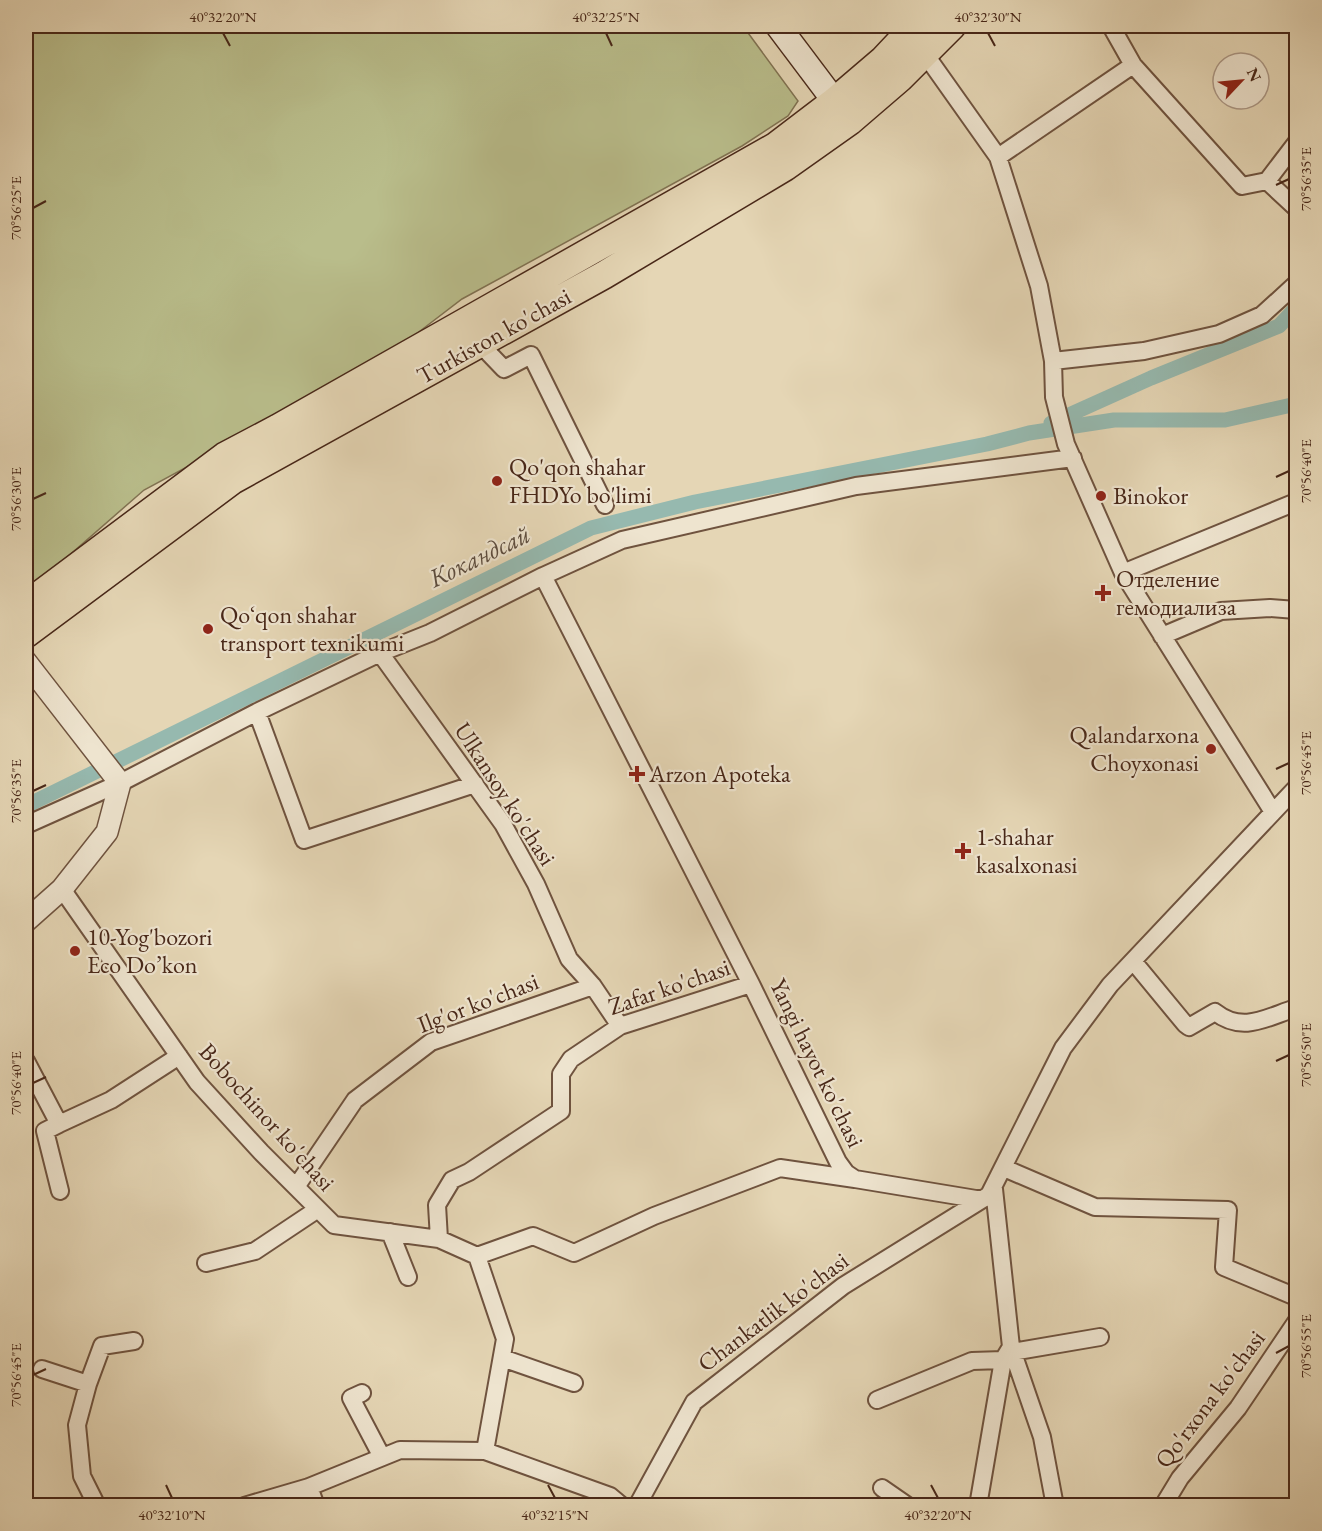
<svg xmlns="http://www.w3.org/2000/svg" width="1322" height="1531" font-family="'EB Garamond',serif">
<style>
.green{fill:#b9bd8b;stroke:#807252;stroke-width:1.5}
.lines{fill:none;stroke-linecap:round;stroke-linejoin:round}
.canal{stroke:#96b9af;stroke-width:15}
.minor-casing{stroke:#6f533f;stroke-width:20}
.tertiary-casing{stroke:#6f533f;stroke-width:24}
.secondary-casing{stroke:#482718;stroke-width:27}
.primary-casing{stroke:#482718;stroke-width:30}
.minor{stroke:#eee4cf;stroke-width:16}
.tertiary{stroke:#eee4cf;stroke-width:21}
.secondary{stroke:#eee4cf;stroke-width:24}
.primary{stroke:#e5d6b5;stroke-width:27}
.ticks{fill:none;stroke:#482718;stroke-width:2}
.poi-dot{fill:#8f2418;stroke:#eee4cf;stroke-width:2}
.labels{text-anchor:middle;stroke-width:4.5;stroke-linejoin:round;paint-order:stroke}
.street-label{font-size:24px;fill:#482718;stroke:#eee4cf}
.poi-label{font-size:24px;fill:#482718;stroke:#eee4cf;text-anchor:start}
.water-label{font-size:26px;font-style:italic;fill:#5c4c3e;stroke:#eee4cf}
.neatline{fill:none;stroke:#482718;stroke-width:2}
.ticks-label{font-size:15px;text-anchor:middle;fill:#482718}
</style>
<rect width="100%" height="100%" fill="#e5d6b5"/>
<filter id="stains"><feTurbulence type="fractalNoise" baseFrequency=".00333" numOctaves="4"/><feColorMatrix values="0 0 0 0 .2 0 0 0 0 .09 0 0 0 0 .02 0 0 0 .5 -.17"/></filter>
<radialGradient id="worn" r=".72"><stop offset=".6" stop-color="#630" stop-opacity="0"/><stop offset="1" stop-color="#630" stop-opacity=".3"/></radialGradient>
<path class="green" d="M26 26H743L798 101 788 116 742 146 462 299 411 338 211 454 144 490 26 593Z"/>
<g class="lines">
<path class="canal" d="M1051 423 1151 378 1279 326 1296 308
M26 806 591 528 695 502 987 444 1029 433 1114 420H1225L1296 404"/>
<defs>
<path id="minor" d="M1111 26 1133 65
M925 54 998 157 1039 286 1053 361 1054 397 1066 444 1123 573 1273 812
M998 157 1133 65 1242 186 1267 181 1296 208
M1267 181 1296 143
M480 344 504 369 531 355 605 505
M1053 361 1144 351 1219 334 1262 315 1296 284
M1123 573 1296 502
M543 576 751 984 838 1162 846 1173 855 1179 976 1199H983L989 1195 1063 1048 1110 985 1296 788
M1162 636 1221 611 1270 608 1296 610
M380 653 503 824 536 884 569 959 593 986 620 1026
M257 712 304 840 475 784
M26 825 120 783 257 712 380 653 430 633 543 576 622 540 856 486 1073 458
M62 889 197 1082 261 1152 334 1225 439 1239 477 1256 533 1236 574 1253 654 1216 780 1168 855 1179
M1133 961 1185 1024 1189 1027 1215 1012C1243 1034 1267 1017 1296 1008
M26 1061 59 1124 45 1131 60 1191
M59 1124 111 1100 179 1056
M1004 1168 1095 1207 1228 1210 1224 1267 1296 1297
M296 1187 355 1100 431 1042 593 986
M390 1232 408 1277
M439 1239 437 1205 452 1180 469 1172 561 1111V1074L571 1059 620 1026 751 984
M477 1256 505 1339 485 1451
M206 1263 255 1251 318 1209
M1011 1347 1042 1437 1055 1506
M1012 1352 1100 1337
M502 1358 574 1383
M42 1369 88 1384
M362 1393 351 1398 382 1457
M877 1400 972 1361 1003 1360
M309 1487 316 1506
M882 1488 908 1506
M97 1506 82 1476 77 1425 88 1384 102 1346 134 1341
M244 1506 309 1487 400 1450 485 1451 610 1496 622 1506
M637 1506 694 1402 843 1286 983 1199
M978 1506 1003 1360 1011 1347 994 1189
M1163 1506 1180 1478 1238 1408 1296 1322"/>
<path id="tertiary" d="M26 662 120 783 107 832 62 889 26 921"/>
<path id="secondary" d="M778 26 845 115"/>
<path id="primary" d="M26 605 225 456 278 428 776 146 835 101 883 60 915 26
M26 634 233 480 604 275 785 167 850 121 900 78 952 26"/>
</defs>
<use href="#minor" class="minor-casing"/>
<use href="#tertiary" class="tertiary-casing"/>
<use href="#secondary" class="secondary-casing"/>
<use href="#primary" class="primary-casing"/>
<use href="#minor" class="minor"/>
<use href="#tertiary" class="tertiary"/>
<use href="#secondary" class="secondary"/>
<use href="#primary" class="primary"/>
</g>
<path class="ticks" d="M223 33 230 46M606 33 612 46M988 33 995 46M1276 185 1289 179M33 208 46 201M1276 477 1289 471M33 499 46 493M1276 769 1289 763M33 791 46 785M1276 1061 1289 1055M33 1083 46 1077M1276 1353 1289 1346M33 1375 46 1369M166 1485 172 1498M548 1485 555 1498M931 1485 938 1498"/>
<g class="poi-dot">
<circle cx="497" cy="481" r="6"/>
<circle cx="1101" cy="496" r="6"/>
<path d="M1100 584h6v6h6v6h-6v6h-6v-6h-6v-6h6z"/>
<circle cx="208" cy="629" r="6"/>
<circle cx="1211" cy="749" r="6"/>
<path d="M634 765h6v6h6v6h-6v6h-6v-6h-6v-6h6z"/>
<path d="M960 842h6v6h6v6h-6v6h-6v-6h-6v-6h6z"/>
<circle cx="75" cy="951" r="6"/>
</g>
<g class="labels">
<g class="street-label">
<text transform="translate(494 336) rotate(-29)" y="8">Turkiston ko'chasi</text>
<text transform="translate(505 794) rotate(57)" y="8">Ulkansoy ko'chasi</text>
<text transform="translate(669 987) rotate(-19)" y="8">Zafar ko'chasi</text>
<text transform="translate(478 1003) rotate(-21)" y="8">Ilg'or ko'chasi</text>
<text transform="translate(817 1063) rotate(64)" y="8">Yangi hayot ko'chasi</text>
<text transform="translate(267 1117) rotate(48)" y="8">Bobochinor ko'chasi</text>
<text transform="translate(773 1312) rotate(-37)" y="8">Chankatlik ko'chasi</text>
<text transform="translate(1210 1399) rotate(-53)" y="8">Qo'rxona ko'chasi</text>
</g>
<g class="poi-label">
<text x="509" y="475">Qo'qon shahar<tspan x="509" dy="28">FHDYo bo'limi</tspan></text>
<text x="1113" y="504">Binokor</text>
<text x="1116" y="587">Отделение<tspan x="1116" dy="28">гемодиализа</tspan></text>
<text x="220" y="623">Qoʻqon shahar<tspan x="220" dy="28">transport texnikumi</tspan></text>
<text x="1199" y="743" text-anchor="end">Qalandarxona<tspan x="1199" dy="28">Choyxonasi</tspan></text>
<text x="649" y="782">Arzon Apoteka</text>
<text x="976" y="845">1-shahar<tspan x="976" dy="28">kasalxonasi</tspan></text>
<text x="87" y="945">10-Yog'bozori<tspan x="87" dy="28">Eco Do’kon</tspan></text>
</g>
<g class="water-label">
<text transform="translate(479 556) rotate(-26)" y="9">Кокандсай</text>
</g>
</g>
<rect width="1322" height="1531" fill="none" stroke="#e5d6b5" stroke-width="66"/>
<g transform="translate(1241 81) rotate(64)"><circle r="28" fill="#eee4cf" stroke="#ac9886" stroke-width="1.5"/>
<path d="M0-4.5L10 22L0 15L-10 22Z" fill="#8f2418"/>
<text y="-9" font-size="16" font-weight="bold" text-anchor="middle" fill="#482718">N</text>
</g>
<rect x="33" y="33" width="1256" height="1465" class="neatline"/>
<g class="ticks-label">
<text x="223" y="22">40°32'20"N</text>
<text x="606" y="22">40°32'25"N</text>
<text x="988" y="22">40°32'30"N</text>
<text transform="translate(1306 179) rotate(-90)" y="5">70°56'35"E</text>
<text transform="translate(16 208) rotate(-90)" y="5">70°56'25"E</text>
<text transform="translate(1306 471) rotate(-90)" y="5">70°56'40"E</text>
<text transform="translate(16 499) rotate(-90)" y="5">70°56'30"E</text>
<text transform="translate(1306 763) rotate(-90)" y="5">70°56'45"E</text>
<text transform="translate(16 791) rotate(-90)" y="5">70°56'35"E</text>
<text transform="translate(1306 1055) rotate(-90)" y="5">70°56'50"E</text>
<text transform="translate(16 1083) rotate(-90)" y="5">70°56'40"E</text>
<text transform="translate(1306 1346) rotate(-90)" y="5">70°56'55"E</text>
<text transform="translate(16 1375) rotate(-90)" y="5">70°56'45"E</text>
<text x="172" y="1520">40°32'10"N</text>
<text x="555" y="1520">40°32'15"N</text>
<text x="938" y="1520">40°32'20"N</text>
</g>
<rect width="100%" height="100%" filter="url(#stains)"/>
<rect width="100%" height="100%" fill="url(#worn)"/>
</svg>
